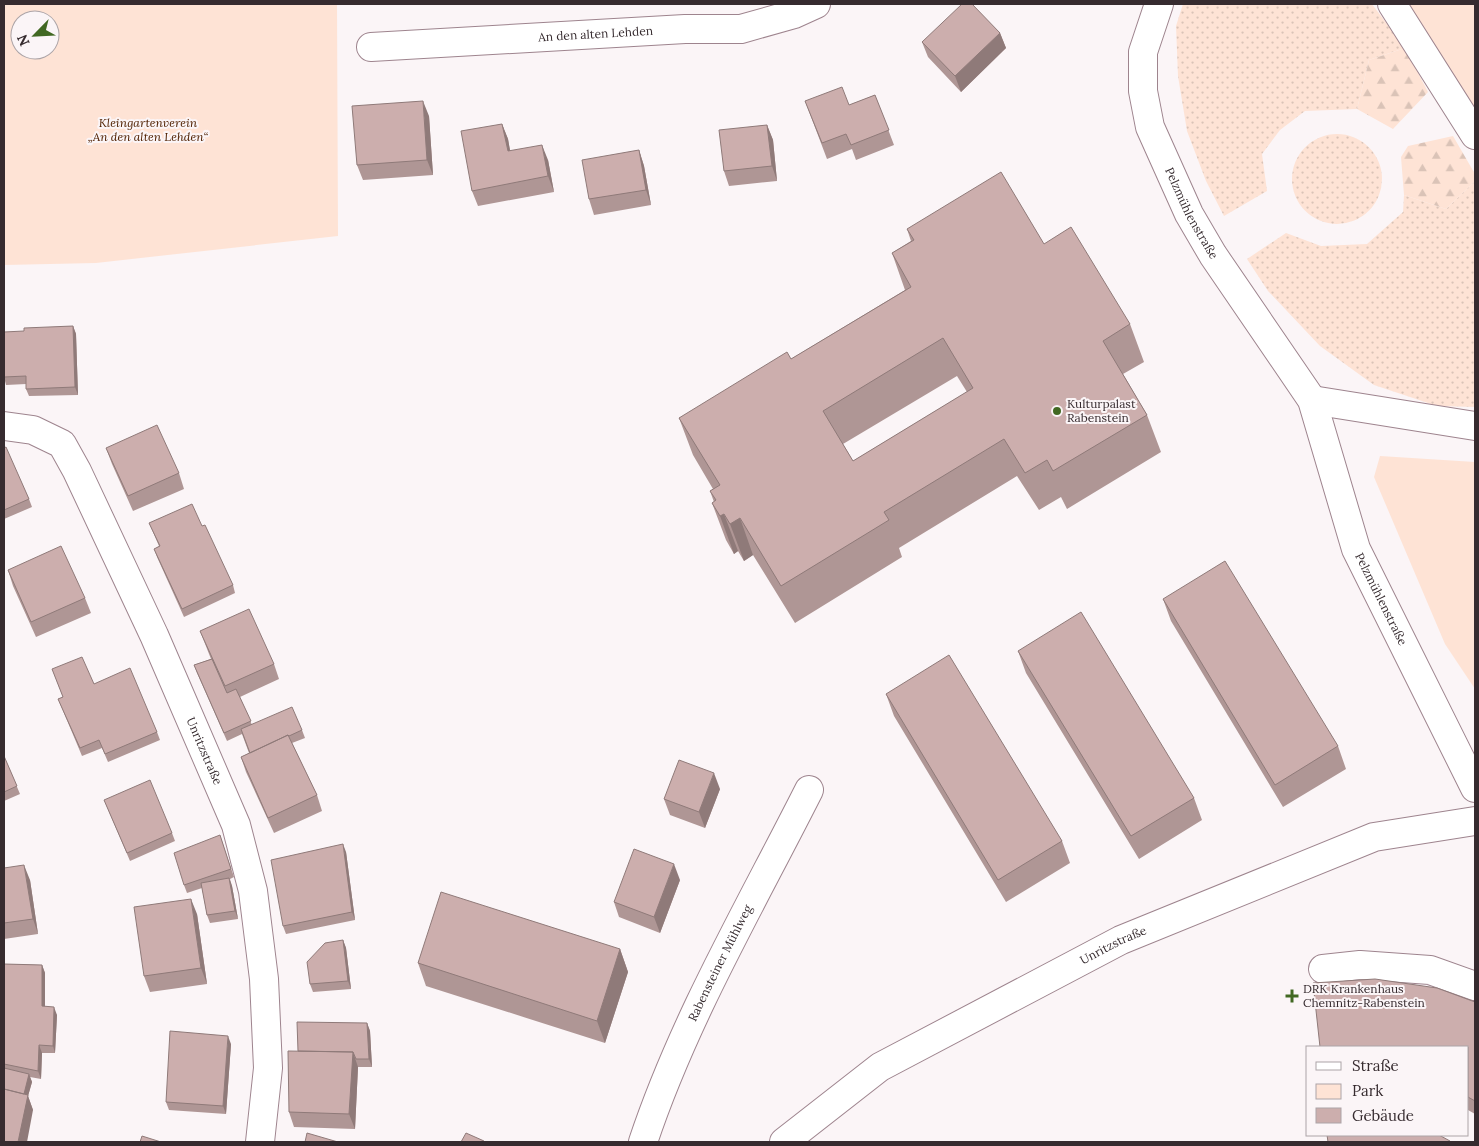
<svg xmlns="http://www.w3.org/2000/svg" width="1479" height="1146" font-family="Lora,serif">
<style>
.grass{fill:url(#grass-dots)}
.forest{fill:url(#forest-firs)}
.green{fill:#fee3d5;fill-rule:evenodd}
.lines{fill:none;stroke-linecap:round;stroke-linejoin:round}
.minor-casing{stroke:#9e848e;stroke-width:30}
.minor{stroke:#fff;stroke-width:28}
.wall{fill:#af9695;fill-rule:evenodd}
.shaded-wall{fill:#8f7a79}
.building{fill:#ccaead;stroke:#8f7a79;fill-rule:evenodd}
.poi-dot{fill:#416822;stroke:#fbf5f7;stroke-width:2}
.labels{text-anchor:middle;stroke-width:4;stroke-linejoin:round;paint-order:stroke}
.street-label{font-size:12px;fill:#362b2f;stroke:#fbf5f7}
.park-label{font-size:12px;font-style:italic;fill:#502102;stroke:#fbf5f7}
.poi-label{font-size:12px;fill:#362b2f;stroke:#fbf5f7;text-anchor:start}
</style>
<defs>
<pattern id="grass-dots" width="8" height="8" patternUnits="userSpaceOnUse" patternTransform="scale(1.25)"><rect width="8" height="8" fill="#fee3d5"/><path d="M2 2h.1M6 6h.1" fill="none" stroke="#dac3b7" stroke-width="1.8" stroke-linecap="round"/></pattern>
<pattern id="forest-firs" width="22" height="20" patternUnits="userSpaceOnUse" patternTransform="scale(1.25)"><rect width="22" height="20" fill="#fee3d5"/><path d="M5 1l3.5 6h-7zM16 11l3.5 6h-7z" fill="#dac3b7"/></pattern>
</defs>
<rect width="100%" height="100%" fill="#fbf5f7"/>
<path class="grass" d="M1183 4H1372L1405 48 1369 60 1357 109 1305 111 1280 130 1262 154 1267 191 1224 216 1206 181 1187 131 1178 76 1176 26Z
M1292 179a45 45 0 1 1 90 0a45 45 0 1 1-90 0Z
M1475 181V407L1437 406 1374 385 1320 346 1268 291 1247 259 1286 233 1321 246 1367 244 1403 212 1404 195 1446 209Z"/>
<path class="forest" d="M1405 48 1428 92 1393 129 1357 109 1369 60Z
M1453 136 1475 174V181L1446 209 1404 195 1401 157 1408 146Z"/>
<path class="green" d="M4 4H337L338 236 96 263 4 265ZM20 20H50V50H20Z
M1405 4H1475V111Z
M1380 456 1475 462V689L1445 644 1374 477Z"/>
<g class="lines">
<defs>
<g id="minor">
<path id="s1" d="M1159 4 1143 52V91L1150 127 1189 214 1213 255 1312 400 1356 549 1475 788"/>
<path d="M1392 4 1475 135"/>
<path id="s2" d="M371 47 685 29H741L794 14 816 4"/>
<path d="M1312 400 1475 426"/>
<path id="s3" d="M4 426 33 430 62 444 77 471 154 635 236 825 253 891 264 979 268 1068 260 1142"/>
<path d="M1323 969 1360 965 1430 970 1475 986"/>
<path id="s4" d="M643 1142C684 1019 751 905 809 790"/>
<path id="s5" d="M784 1142 880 1067 1121 940 1374 837 1475 821"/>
</g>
</defs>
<use href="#minor" class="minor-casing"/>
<use href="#minor" class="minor"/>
</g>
<path class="wall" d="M1000 33 1006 48 961 92 928 57 922 42Z
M875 95 894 145 856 160 852 149 827 159 805 101 849 105Z
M429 116 433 175 363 180 357 165Z
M502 124 508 139 510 151 548 160 554 192 478 206 472 191Z
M767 125 773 140 777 181 729 186 724 171Z
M639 150 644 166 651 205 594 215 589 199Z
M907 229 1044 244 1130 324 1144 362 1123 374 1147 415 1161 452 1067 509 1061 497 1039 510 1017 476 899 548 902 557 795 623 753 555 744 561 738 551 734 554 726 540 712 503 714 502 710 491 713 489 693 455 679 418 791 359 905 290 892 253 911 241ZM957 376 967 392 853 461 843 444Z
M73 326 76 334 78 395 29 396 26 389V384L6 385 4 377 24 331Z
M4 448 29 499 32 507 4 519Z
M106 448 179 473 184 489 133 511 112 464Z
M149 523 233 585 235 593 184 617 157 557 154 549 159 546Z
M8 570 85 598 91 613 36 637 13 586Z
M1163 599 1338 746 1346 769 1283 807 1171 621Z
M200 631 274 664 279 679 240 697 252 725 302 730 305 738 292 743 317 795 322 811 274 833 246 772 241 757 249 753 242 734 227 741 197 673 194 665 211 659Z
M1018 651 1194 798 1202 820 1139 859 1026 673Z
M52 669 94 684 157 732 160 740 108 762 102 748 82 756 58 699 63 697Z
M886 694 1062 841 1070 863 1006 902 894 716Z
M4 756 20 794 4 801Z
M720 789 705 828 670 815 664 799Z
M104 800 172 833 175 841 130 861Z
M220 835 234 877 230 879 232 886 238 919 210 923 207 915 202 888 187 893 184 885Z
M346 852 355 920 286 934 283 926Z
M4 868 30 880 38 934 4 939Z
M680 880 660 933 619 917 614 902Z
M197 914 207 984 150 992 144 976Z
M343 940 346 948 351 989 313 992 310 984Z
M620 949 628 972 605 1043 426 986 418 963Z
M4 964 42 965 45 973V1007L57 1015 55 1053H42L41 1079 30 1077 32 1082 28 1096 33 1110 4 1142Z
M1475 1002V1114L1468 1110V1047Z
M367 1023 370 1031 372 1067H358L355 1129 294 1127 289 1112 298 1051Z
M231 1044 226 1114 169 1110 166 1102Z"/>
<path class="shaded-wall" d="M1000 33 1006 48 961 92 955 76Z
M423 101 429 116 433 175 427 160Z
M502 124 508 139 513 167 508 151Z
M767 125 773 140 777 181 772 166Z
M542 145 548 160 554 192 548 176Z
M639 150 644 166 651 205 646 190Z
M73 326 76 334 78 395 75 387Z
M724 514 738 551 734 554 720 516Z
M740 518 753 555 744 561 730 524Z
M714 773 720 789 705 828 699 812Z
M343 844 346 852 355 920 352 912Z
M674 864 680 880 660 933 654 917Z
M24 865 30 880 38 934 33 919Z
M229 878 232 886 238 919 235 911Z
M191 899 197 914 207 984 201 968Z
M343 940 346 948 351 989 348 981Z
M620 949 628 972 605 1043 597 1021Z
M42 965 45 973V1014L42 1006Z
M54 1007 57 1015 55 1053 53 1046Z
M367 1023 370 1031 372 1067 369 1059Z
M228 1036 231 1044 226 1114 223 1106Z
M39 1045 42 1053 41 1079 38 1071Z
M353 1052 358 1067 355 1129 349 1114Z
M29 1074 32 1082 28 1096 33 1110 27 1142H18L22 1100Z"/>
<path class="building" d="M962 4H972L1000 33 955 76 922 42Z
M842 87 849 105 875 95 889 130 851 145 846 134 822 143 805 101Z
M423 101 427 160 357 165 352 106Z
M502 124 508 151 542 145 548 176 472 191 461 131Z
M767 125 772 166 724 171 719 130Z
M639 150 646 190 589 199 582 160Z
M1001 172 1044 244 1071 227 1130 324 1103 341 1147 415 1053 471 1047 460 1025 473 1004 439 884 512 889 520 781 586 740 518 730 524 724 514 720 516 712 503 716 500 710 491 720 485 679 418 787 352 791 359 911 287 892 253 914 240 907 229ZM943 338 973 388 853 461 823 411Z
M73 326 75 387 26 389V376L4 377V332L24 331V328Z
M157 425 179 473 128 496 106 448Z
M6 447 29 499 4 510V448Z
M192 504 202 526 205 525 233 585 182 609 154 549 160 546 149 523Z
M61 546 85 598 31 622 8 570Z
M1225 561 1338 746 1275 785 1163 599Z
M249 609 274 664 225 686 200 631Z
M1081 612 1194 798 1131 836 1018 651Z
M949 655 1062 841 998 880 886 694Z
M82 657 94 684 130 668 157 732 105 754 99 740 80 748 58 699 63 697 52 669Z
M212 659 227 693 236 689 251 721 224 733 194 665Z
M292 707 302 730 289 736 288 735 250 753 241 729Z
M288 735 317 795 268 818 241 757Z
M4 756 17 786 4 792Z
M679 760 714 773 699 812 664 799Z
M150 780 172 833 127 853 104 800Z
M220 835 231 869 184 885 174 853Z
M343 844 352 912 283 926 271 860Z
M634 849 674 864 654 917 614 902Z
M24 865 33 919 4 923V868Z
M229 878 235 911 207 915 201 883Z
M441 892 620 949 597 1021 418 963Z
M191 899 201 968 144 976 134 907Z
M343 940 348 981 310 984 307 962 325 943Z
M4 964 42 965V1006L54 1007 53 1046 39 1045 38 1071 4 1064Z
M1375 979 1437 988 1475 1002V1101L1468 1097V1047H1320L1313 983Z
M297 1022 367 1023 369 1059H356L353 1052 298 1051Z
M170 1031 228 1036 223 1106 166 1102Z
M288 1051 353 1052 349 1114 289 1112Z
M4 1068 29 1074 24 1094 4 1089Z
M4 1089 28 1095 18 1142H4Z
M307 1133 338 1142H305Z
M466 1133 484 1141 483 1142H461Z
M1327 1135H1439L1450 1141V1142H1328Z
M142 1136 161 1142H140Z"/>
<g class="poi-dot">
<circle cx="1057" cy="411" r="5"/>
<path d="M1289.5 988.5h5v5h5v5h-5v5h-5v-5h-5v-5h5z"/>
</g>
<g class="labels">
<g class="street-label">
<text dy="4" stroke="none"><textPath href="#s2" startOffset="225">An den alten Lehden</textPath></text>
<text dy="4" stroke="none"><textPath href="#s1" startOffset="222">Pelzmühlenstraße</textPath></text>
<text dy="4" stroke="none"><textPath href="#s1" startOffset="656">Pelzmühlenstraße</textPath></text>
<text dy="4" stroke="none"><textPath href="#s3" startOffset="400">Unritzstraße</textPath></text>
<text dy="4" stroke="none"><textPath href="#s5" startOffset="385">Unritzstraße</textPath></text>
<text dy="4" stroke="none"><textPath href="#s4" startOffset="195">Rabensteiner Mühlweg</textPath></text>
</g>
<g class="park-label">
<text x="148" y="127">Kleingartenverein<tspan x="148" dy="14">„An den alten Lehden“</tspan></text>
</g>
<g class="poi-label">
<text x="1067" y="408">Kulturpalast<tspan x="1067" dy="14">Rabenstein</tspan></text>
<text x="1303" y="993">DRK Krankenhaus<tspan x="1303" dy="14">Chemnitz-Rabenstein</tspan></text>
</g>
</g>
<rect width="1479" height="1146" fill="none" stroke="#362b2f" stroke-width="10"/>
<rect x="1306" y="1046" width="162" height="90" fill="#fbf5f7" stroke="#aca4a7"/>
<rect x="1316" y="1062" width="25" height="8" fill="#ffffff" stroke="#aca4a7"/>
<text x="1352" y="1071" font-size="15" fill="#362b2f">Straße</text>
<rect x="1316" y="1084" width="25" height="15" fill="#fee3d5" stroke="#aca4a7"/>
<text x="1352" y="1096" font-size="15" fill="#362b2f">Park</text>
<rect x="1316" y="1108" width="25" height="15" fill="#ccaead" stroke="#aca4a7"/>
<text x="1352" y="1121" font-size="15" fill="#362b2f">Gebäude</text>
<g transform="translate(35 35) rotate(246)"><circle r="24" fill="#fbf5f7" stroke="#aca4a7"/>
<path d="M0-4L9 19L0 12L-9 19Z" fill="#416822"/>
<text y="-8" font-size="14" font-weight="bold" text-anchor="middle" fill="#362b2f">N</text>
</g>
</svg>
